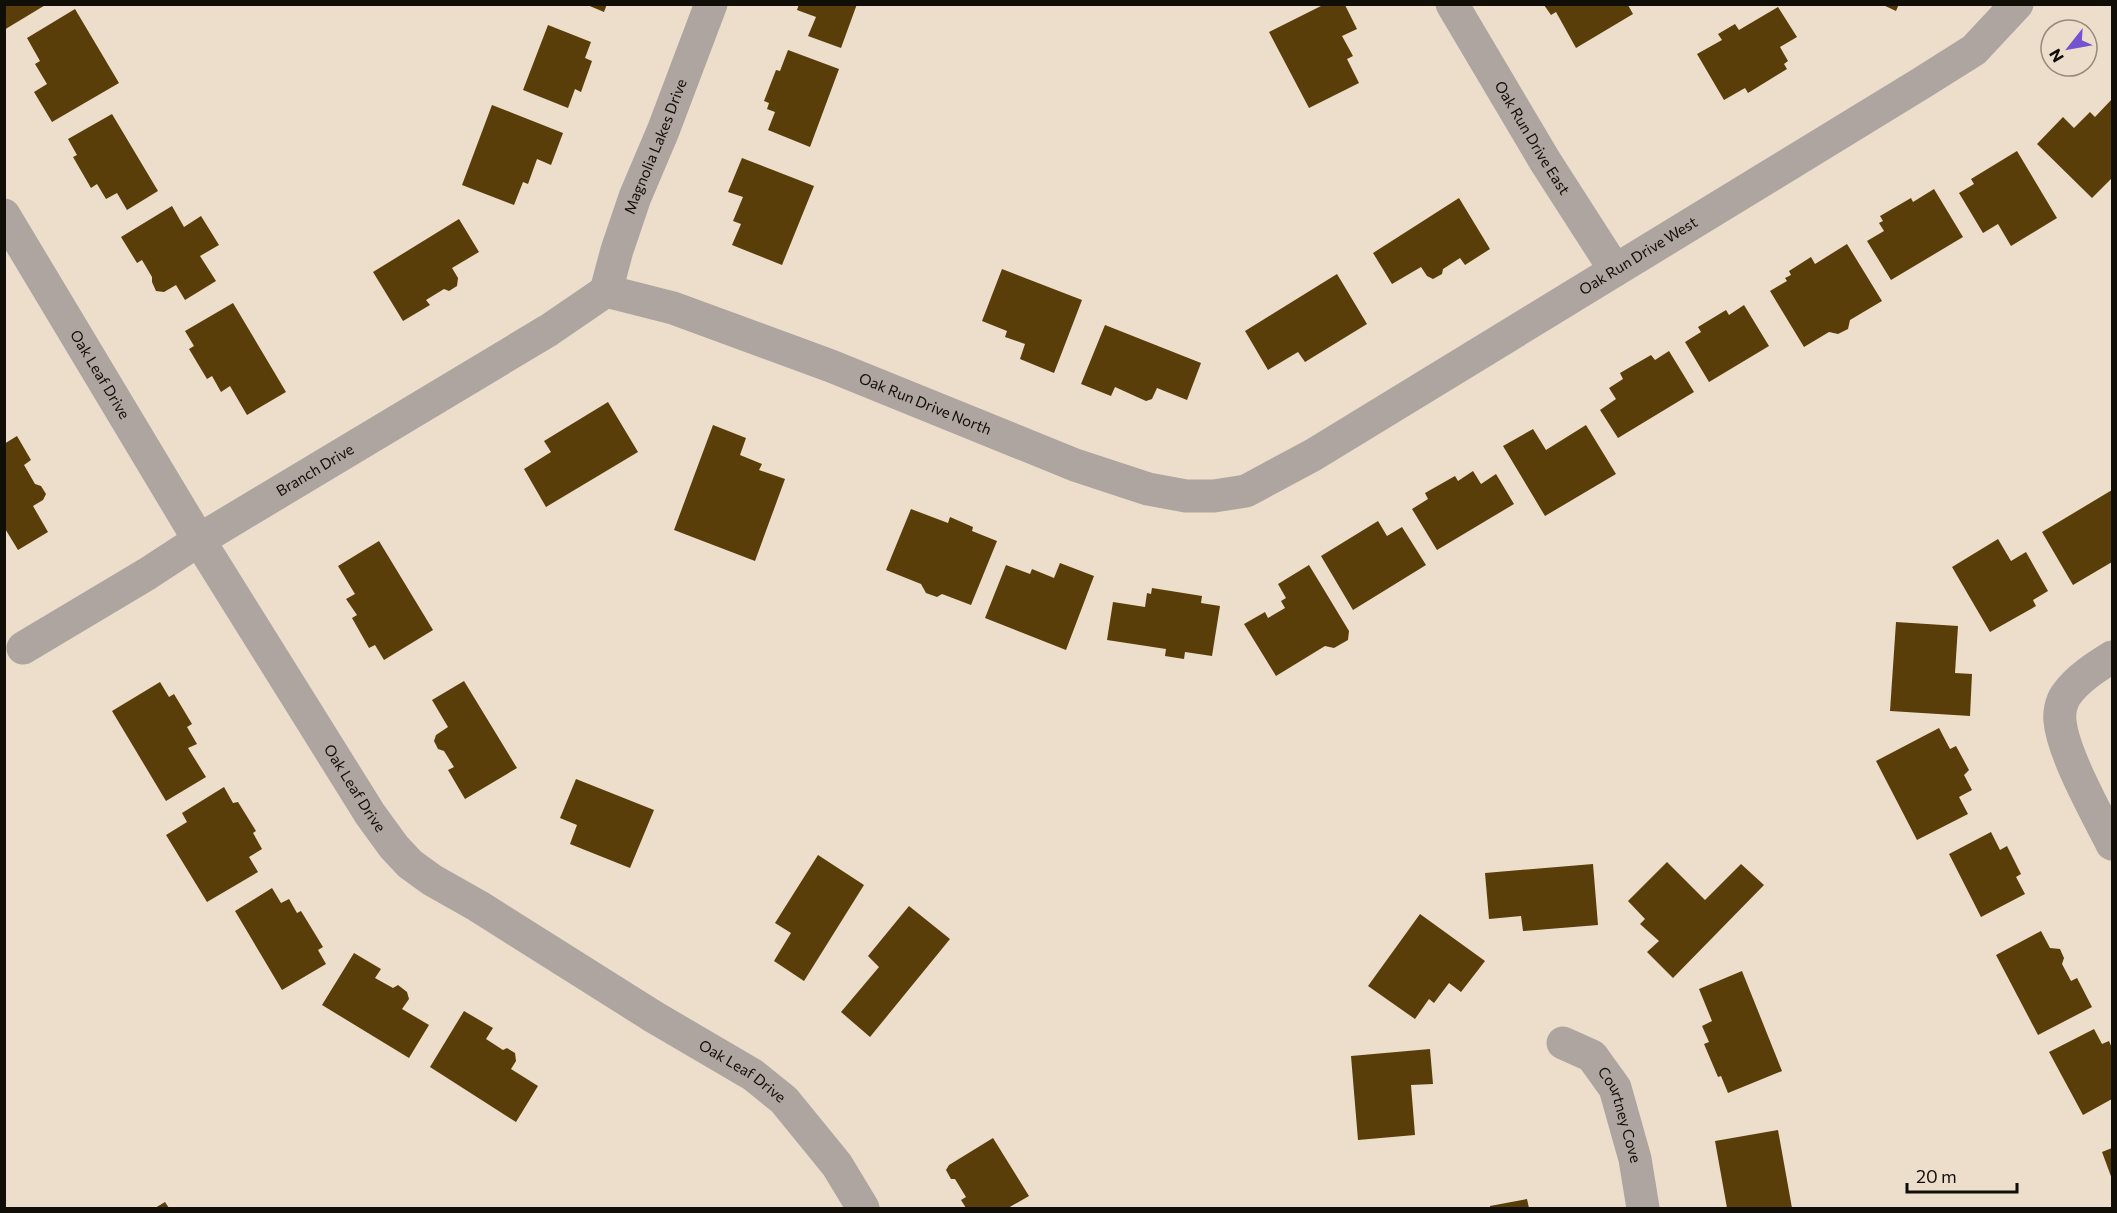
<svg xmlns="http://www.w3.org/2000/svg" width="2117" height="1213" font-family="Commissioner,sans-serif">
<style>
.building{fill:#5a3e09}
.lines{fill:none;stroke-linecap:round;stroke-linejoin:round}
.minor{stroke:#aea4a0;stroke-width:33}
.labels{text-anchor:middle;stroke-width:6;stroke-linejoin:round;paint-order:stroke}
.street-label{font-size:15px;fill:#110d07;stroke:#ecdecb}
</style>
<rect width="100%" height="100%" fill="#ecdecb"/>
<path class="building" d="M4 4H47L4 30Z
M585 4H607L604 12Z
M799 4H857L841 48 808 36 816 17 797 10Z
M1881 4H1899L1896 11Z
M1323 5H1345L1357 29 1342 36 1353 56 1347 59 1359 83 1309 108 1269 32Z
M1544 5H1628L1633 14 1576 48 1556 12 1551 15Z
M1778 7 1797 37 1780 47 1788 61 1784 64 1787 69 1748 93 1745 88 1724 100 1697 54 1722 40 1718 34 1735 24 1739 30Z
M75 9 119 83 52 122 34 92 47 84 35 64 40 61 27 38Z
M548 25 591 42 585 58 592 61 581 92 575 89 568 108 523 90Z
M788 50 839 69 810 147 768 130 775 112 767 109 769 103 764 101 776 70 780 71Z
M2112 99V178L2092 198 2037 144 2063 117 2074 128 2090 112 2095 117Z
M492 105 563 133 551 165 537 159 528 184 523 182 514 205 462 185Z
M112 114 158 191 127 210 117 193 106 199 97 184 91 188 73 157 77 155 68 139Z
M2017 151 2057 218 2011 246 1998 224 1983 233 1959 193 1974 184 1971 179Z
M742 158 814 186 782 265 732 245 741 224 733 221 743 197 728 192Z
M1934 189 1963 237 1891 280 1867 241 1884 231 1879 223 1883 221 1880 216 1911 198 1913 202Z
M1459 198 1490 249 1465 265 1460 258 1443 269 1442 274 1433 279 1427 276 1421 267 1392 284 1373 253Z
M172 206 184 227 201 216 219 245 200 256 216 281 185 300 176 285 164 292 156 291 152 282V277L142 260 137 263 121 237Z
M459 219 479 252 452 268 458 278 457 286 449 291 444 289 426 300 430 305 403 321 373 272Z
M1847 244 1882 301 1850 320 1848 329 1838 334 1829 332 1804 347 1770 291 1787 281 1785 278 1791 275 1789 271 1811 257 1815 264Z
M1002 269 1082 300 1054 373 1020 359 1025 344 1005 337 1007 331 982 321Z
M1337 274 1367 324 1305 362 1298 352 1268 370 1245 331Z
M233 303 286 392 247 415 230 386 221 392 212 376 207 379 189 349 194 346 185 331Z
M1744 305 1769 346 1709 382 1685 342 1701 332 1698 327 1726 310 1729 315Z
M1105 325 1201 363 1187 400 1157 388 1152 399 1146 401 1115 387 1111 396 1081 384Z
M1669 351 1694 392 1618 438 1600 410 1616 399 1609 388 1623 379 1620 373 1651 355 1655 360Z
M608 402 638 452 546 507 524 469 551 452 544 441Z
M713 425 746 438 740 455 762 464 759 470 785 479 755 561 674 530Z
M1586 425 1616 474 1545 516 1503 446 1533 429 1546 450Z
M17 436 31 460 24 465 35 484 41 486 46 494 43 500 33 506 48 532 18 550 4 527V444Z
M1473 471 1481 484 1496 474 1514 504 1437 550 1412 509 1428 499 1425 493 1455 476 1458 481Z
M2112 490V562L2073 585 2042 532Z
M911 509 948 523 950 517 973 527 972 531 997 541 971 605 942 594 937 597 926 593 921 584 886 570Z
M1378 521 1387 536 1402 527 1426 565 1353 610 1321 556Z
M1998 539 2011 561 2026 552 2048 591 2033 600 2036 606 1990 632 1952 567Z
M379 541 433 630 384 660 375 645 369 648 352 618 357 615 346 599 355 594 338 566Z
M1060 563 1094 576 1066 650 985 618 1006 565 1030 574 1032 569 1054 578Z
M1309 565 1349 631 1348 640 1334 648 1325 646 1276 676 1244 624 1265 612 1268 618 1285 608 1281 601 1286 598 1278 584Z
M1152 588 1202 596 1201 603 1220 606 1212 656 1185 652 1184 659 1165 656 1166 649 1107 640 1113 602 1145 607 1147 593 1151 594Z
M1896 622 1958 626 1955 673 1972 674 1970 716 1890 711Z
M464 681 517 768 465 799 448 770 454 767 444 751 438 749 434 741 436 735 448 727 432 700Z
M160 682 169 697 174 694 192 724 187 727 197 744 188 748 206 777 166 801 112 711Z
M1939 728 1950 749 1956 746 1969 770 1964 775 1972 790 1959 797 1968 814 1917 840 1876 761Z
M576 779 654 810 630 868 570 844 577 825 560 818Z
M224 787 233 803 238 802 256 831 253 833 262 849 249 857 258 872 207 902 166 835 187 822 182 813Z
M1991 832 2000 850 2007 846 2021 874 2016 877 2025 894 1981 917 1949 854Z
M818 855 864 885 804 981 774 961 791 933 775 923Z
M1667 862 1705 900 1741 864 1764 885 1673 978 1647 952 1659 941 1640 924 1645 919 1628 901Z
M1593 864 1598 925 1523 931 1521 916 1489 919 1485 873Z
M272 888 281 903 289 899 297 913 301 911 323 947 318 950 326 964 282 990 235 911Z
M909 906 950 939 870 1037 841 1012 879 967 868 956Z
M1420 914 1485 961 1461 992 1449 983 1434 1003 1429 999 1415 1019 1368 986Z
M2041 931 2050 948 2060 949 2064 958 2062 964 2071 981 2077 978 2092 1007 2038 1035 1996 955Z
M354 953 381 969 375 978 393 988 398 985 407 992 409 999 402 1009 429 1025 409 1058 322 1005Z
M1742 971 1782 1071 1728 1093 1721 1076 1718 1077 1704 1044 1709 1042 1702 1026 1712 1021 1699 989Z
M464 1011 493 1028 486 1039 503 1050 507 1048 515 1053 516 1061 511 1069 538 1086 516 1122 430 1067Z
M2094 1029 2102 1044 2109 1041 2112 1048V1099L2083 1115 2049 1052Z
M1430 1049 1433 1084 1411 1085 1415 1135 1358 1140 1351 1056Z
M1778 1130 1792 1208H1727L1715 1141Z
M993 1138 1029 1196 1008 1208H966L961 1200 966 1197 955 1179H951L946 1170 949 1165Z
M2112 1148V1179L2102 1152Z
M1527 1199 1529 1208H1490V1206Z
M165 1202 169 1208H155Z"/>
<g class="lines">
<g class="minor">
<path id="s1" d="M1452 4 1545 161 1615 270"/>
<path id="s2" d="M4 215 199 540 370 814 394 847 410 864 432 880 478 906 654 1017 753 1075 784 1100 837 1165 863 1208"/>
<path id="s3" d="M606 291 673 308 831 366 1075 465 1148 489 1186 496H1214L1246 491 1313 455 1920 84 1974 50 2017 4"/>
<path id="s4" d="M606 291 617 250 635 197 663 131 711 4"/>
<path id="s5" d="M23 648 147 574 199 540 549 330 606 291"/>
<path d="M2112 657C2096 667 2077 679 2066 695 2061 702 2059 713 2060 721 2063 754 2097 814 2112 844"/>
<path id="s6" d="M1563 1043 1592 1056 1615 1088 1635 1159 1643 1208"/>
</g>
</g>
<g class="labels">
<g class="street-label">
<text dy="5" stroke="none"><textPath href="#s1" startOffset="156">Oak Run Drive East</textPath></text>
<text dy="5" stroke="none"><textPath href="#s4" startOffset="153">Magnolia Lakes Drive</textPath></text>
<text dy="5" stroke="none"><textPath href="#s3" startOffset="1134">Oak Run Drive West</textPath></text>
<text dy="5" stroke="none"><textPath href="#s2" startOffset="186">Oak Leaf Drive</textPath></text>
<text dy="5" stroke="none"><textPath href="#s3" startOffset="339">Oak Run Drive North</textPath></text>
<text dy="5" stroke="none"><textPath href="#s5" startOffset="342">Branch Drive</textPath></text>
<text dy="5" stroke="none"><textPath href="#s2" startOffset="672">Oak Leaf Drive</textPath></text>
<text dy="5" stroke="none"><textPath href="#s2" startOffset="1158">Oak Leaf Drive</textPath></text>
<text dy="5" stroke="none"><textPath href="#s6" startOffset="98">Courtney Cove</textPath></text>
</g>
</g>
<rect width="2117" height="1213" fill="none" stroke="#110d07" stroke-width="12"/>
<g transform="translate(2069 48) rotate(239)"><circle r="28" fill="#ecdecb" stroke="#948a7d" stroke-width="1.5"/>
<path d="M0-4.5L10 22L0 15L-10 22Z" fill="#7454ce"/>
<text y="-9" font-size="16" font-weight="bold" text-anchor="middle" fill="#110d07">N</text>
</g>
<path d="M1907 1183v9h110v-9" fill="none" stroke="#110d07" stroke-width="3"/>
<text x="1916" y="1183" font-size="18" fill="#110d07" stroke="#ecdecb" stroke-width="4.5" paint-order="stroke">20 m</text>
</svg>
